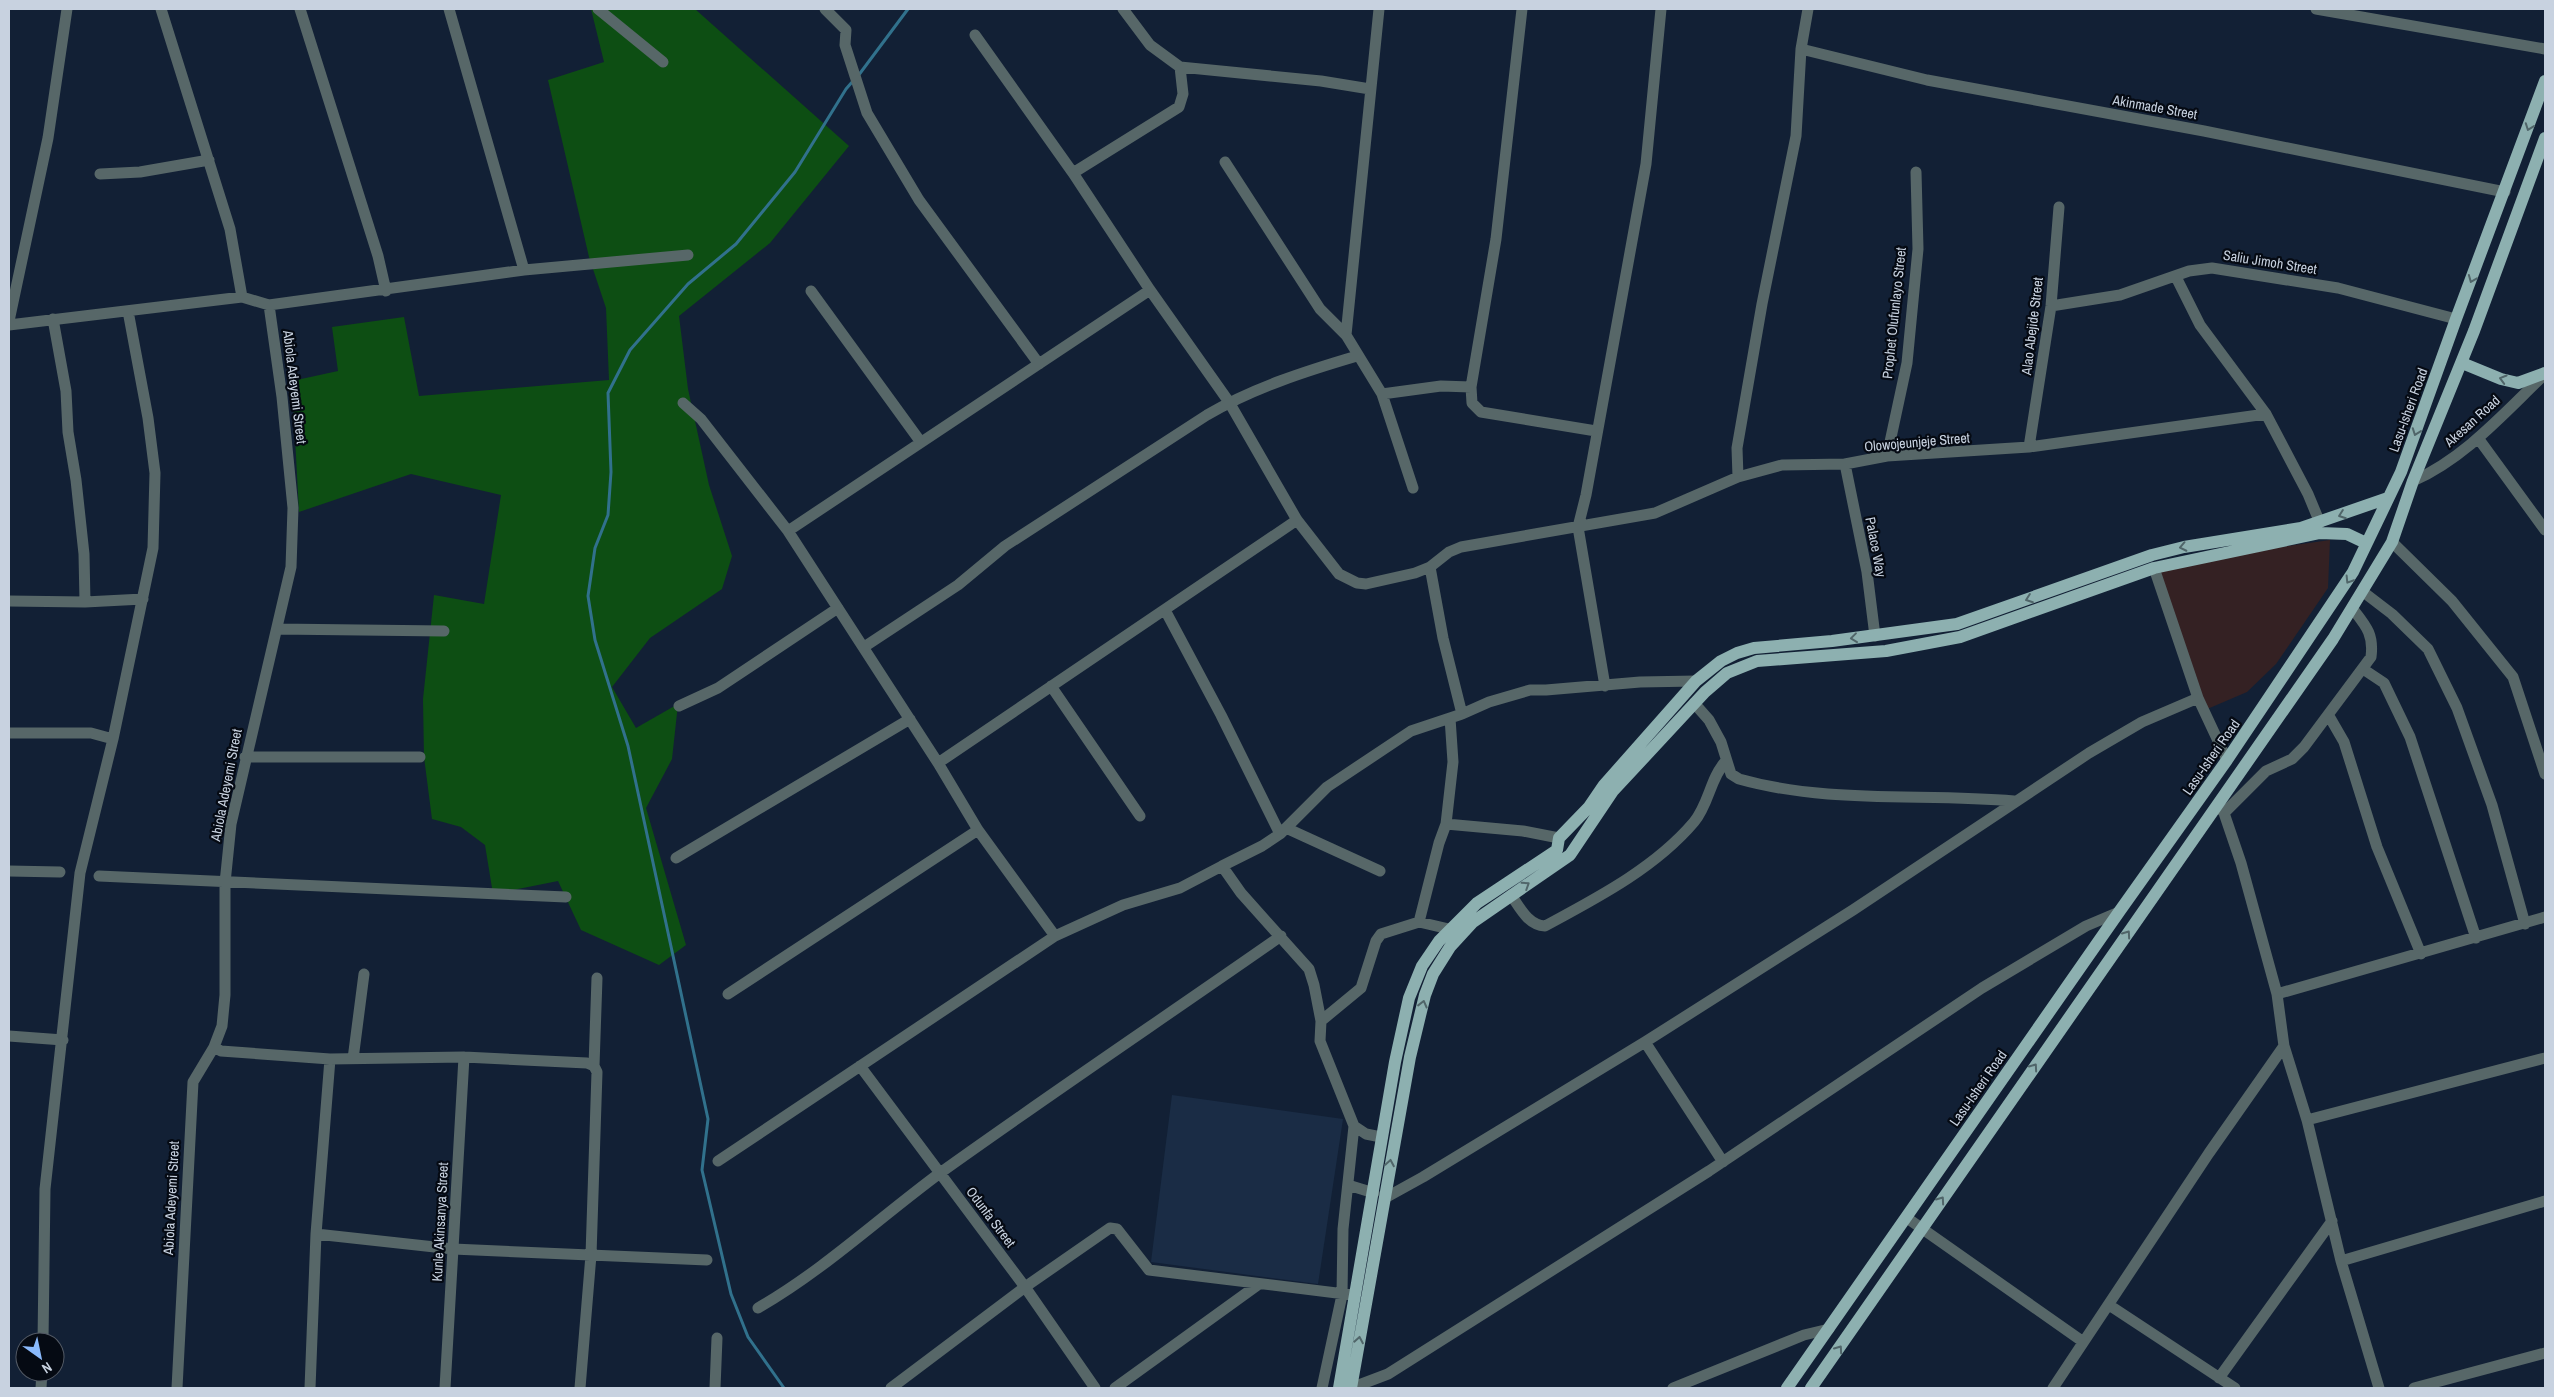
<svg xmlns="http://www.w3.org/2000/svg" width="2554" height="1397" font-family="'Archivo Narrow',sans-serif">
<style>
.commercial{fill:#342123}
.built{fill:#1a2c45}
.green{fill:#0d4e13}
.lines{fill:none;stroke-linecap:round;stroke-linejoin:round}
.stream{stroke:#31718c;stroke-width:3}
.minor{stroke:#576768;stroke-width:11}
.major{stroke:#8db0b0;stroke-width:12}
.oneway{stroke:#506569}
.labels{text-anchor:middle;stroke-width:4.5;stroke-linejoin:round;paint-order:stroke}
.street-label{font-size:14px;fill:#c8d2e0;stroke:#050a13}
</style>
<rect width="100%" height="100%" fill="#122035"/>
<path class="commercial" d="M2330 540 2328 588 2276 664 2247 692 2205 710 2159 570 2233 554Z"/>
<path class="built" d="M1172 1095 1343 1119 1318 1284 1151 1262Z"/>
<path class="green" d="M591 9H695L849 146 770 243 679 316 688 389 709 485 732 556 722 589 650 638 612 687 636 728 678 704 672 759 646 808 686 945 659 965 581 930 558 881 493 894 485 845 461 827 432 819 424 757 423 699 434 595 484 604 501 495 411 474 299 512 292 381 338 371 332 327 404 317 419 396 609 380 606 308 589 257 548 80 604 62Z"/>
<g class="lines">
<path class="stream" d="M858 76 908 9
M784 1388 748 1337 731 1294 702 1170 708 1119 628 746 595 640 588 596 595 548 608 515 611 472 608 393 630 350 688 284 736 244 795 172 846 89 853 81"/>
<path class="minor" d="M161 9 230 229 242 297
M300 9 378 256 386 291
M449 9 524 270
M598 9 663 62
M825 9 846 30 845 45 867 113 919 200 1039 364
M1123 9 1150 45 1180 67 1321 81 1370 89
M1522 9 1496 239 1471 387 1472 403 1481 412 1596 431
M2316 9 2545 49
M975 35 1073 173 1150 290 1229 402 1297 520 1339 574 1357 583 1366 584 1415 573 1430 567 1449 552 1461 547 1655 513 1738 477 1782 465 1845 464 1887 456 2029 447 2266 414
M1801 49 1927 80 2204 131 2505 192
M1225 162 1320 309 1346 335 1382 394 1413 488
M1073 173 1179 107 1183 94 1180 67
M100 174 140 172 209 160
M2176 277 2200 325 2266 414 2308 494 2320 523
M811 291 920 441
M2051 306 2120 295 2189 271 2212 268 2338 288 2456 319
M53 319 66 391 68 432 76 480 84 554 85 602
M9 321 48 138 67 9
M9 325 242 297 269 305 524 270 688 255
M1346 335 1379 9
M1382 394 1441 386 1471 387
M683 403 701 419 788 531 938 763 978 830 1055 936
M2478 438 2545 530
M2029 447 2051 306 2059 207
M1887 456 1907 363 1918 249 1916 172
M1845 464 1867 572 1875 636
M1738 477 1737 448 1762 304 1796 136 1801 49 1808 9
M2413 481C2465 458 2504 413 2545 374
M788 531 1150 290
M2392 542 2452 601 2513 677 2545 774
M2154 568 2198 698 2227 760
M2362 591 2392 614 2428 649 2457 708 2492 805 2525 924
M9 601 85 602 143 599
M1165 610 1221 715 1280 834
M277 629 444 631
M864 647 958 585 1005 546 1207 415C1253 388 1306 371 1357 356
M2363 669 2384 683 2410 737 2476 938
M1051 686 1140 816
M1605 686 1578 527 1586 495 1646 164 1661 9
M1694 703 1709 720 1721 742 1731 774 1739 779C1828 804 1923 793 2014 801
M679 706 718 688 838 608
M1462 714 1489 702 1530 690H1546L1640 682 1696 681
M2329 716 2344 742 2377 847 2421 954
M9 733H91L113 739
M245 757H420
M938 763 1297 520
M2218 805 2224 813 2241 863 2277 994 2284 1046 2307 1120 2341 1261 2379 1388
M2224 813 2266 771 2292 759 2304 747 2371 657C2374 634 2366 626 2352 608
M1446 824 1523 831 1559 838
M1286 828 1380 871
M676 858 910 719
M1222 866 1262 846 1280 834 1327 787 1411 731 1450 718
M9 871 60 872
M99 876 566 897
M1511 895C1520 908 1528 925 1545 926 1597 898 1655 868 1694 822 1709 804 1710 779 1725 762
M1419 922 1439 843 1446 824 1453 762 1450 718 1462 714 1443 638 1430 567
M728 994 978 830
M2277 994 2545 917
M1321 1021 1361 988 1376 941 1381 934 1419 922 1449 929
M9 1036 63 1040
M1645 1042 1723 1162
M214 1047 221 1051 330 1059 464 1057 587 1063 594 1066
M353 1059 364 974
M860 1066 1025 1287 1095 1388
M2307 1120 2545 1058
M718 1161 1055 936 1123 905 1180 888 1222 866 1241 893 1309 969 1314 985 1321 1021 1320 1041 1354 1126 1366 1134 1381 1137
M1348 1185 1374 1193
M1385 1198 1423 1177 1645 1042 1853 910 2089 753 2142 722 2198 698
M1907 1218 2082 1341
M316 1234 453 1249 707 1260
M2341 1261 2545 1201
M2109 1305 2235 1388
M758 1308C824 1270 879 1218 940 1173 1053 1092 1168 1015 1281 936
M43 1342 45 1189 80 873 113 739 153 548 155 473 148 418 128 311
M2219 1378 2332 1221
M41 1388 42 1372
M177 1388 193 1082 214 1047 222 1026 225 995V883L231 824 291 567 293 508 282 397 269 305
M310 1388 316 1234 330 1059
M445 1388 464 1057
M580 1388 591 1255 597 1072 594 1066 597 978
M715 1388 717 1338
M891 1388 1025 1287 1110 1228 1117 1229 1149 1270 1353 1295
M1115 1388 1259 1284
M1322 1388 1342 1295 1343 1229 1354 1126
M1351 1388 1388 1374 1709 1171 1982 988 2086 926 2119 912
M1673 1388 1804 1335 1829 1329
M2053 1388 2209 1153 2284 1046
M2414 1388 2545 1353"/>
<path class="major" d="M2462 363 2501 379 2518 383 2545 373
M1339 1388 1395 1062 1409 998 1422 966 1439 941 1477 903 1557 850 1559 838 1589 807 1604 785 1696 681 1721 661 1737 653 1754 648 1832 641 1957 624 2152 555 2184 547 2301 528 2388 498
M1351 1388 1410 1057 1425 995 1433 974 1450 947 1473 922 1570 855 1613 791 1705 692 1727 673 1757 661 1886 651 1960 637 2154 568 2320 533 2347 534 2366 543
M1787 1388 2119 912 2227 760 2353 572 2401 472 2456 319 2545 81
M1811 1388 2333 639 2392 542 2413 481 2474 331 2545 138"/>
</g>
<defs><path id="oneway-chevron" d="M-2-3.5L2.5 0L-2 3.5" fill="none" stroke-width="1.6" stroke-linecap="round" stroke-linejoin="round" transform="scale(1.25)"/></defs>
<g class="oneway">
<use href="#oneway-chevron" transform="translate(2529 127) rotate(110)"/>
<use href="#oneway-chevron" transform="translate(2472 279) rotate(112)"/>
<use href="#oneway-chevron" transform="translate(2503 379) rotate(-164)"/>
<use href="#oneway-chevron" transform="translate(2416 432) rotate(110)"/>
<use href="#oneway-chevron" transform="translate(2342 515) rotate(160)"/>
<use href="#oneway-chevron" transform="translate(2183 547) rotate(168)"/>
<use href="#oneway-chevron" transform="translate(2349 580) rotate(122)"/>
<use href="#oneway-chevron" transform="translate(2029 599) rotate(160)"/>
<use href="#oneway-chevron" transform="translate(1854 638) rotate(173)"/>
<use href="#oneway-chevron" transform="translate(1526 885) rotate(-33)"/>
<use href="#oneway-chevron" transform="translate(2127 934) rotate(-55)"/>
<use href="#oneway-chevron" transform="translate(1423 1004) rotate(-76)"/>
<use href="#oneway-chevron" transform="translate(2034 1067) rotate(-55)"/>
<use href="#oneway-chevron" transform="translate(1390 1163) rotate(-80)"/>
<use href="#oneway-chevron" transform="translate(1941 1200) rotate(-55)"/>
<use href="#oneway-chevron" transform="translate(1359 1340) rotate(-80)"/>
<use href="#oneway-chevron" transform="translate(1839 1349) rotate(-55)"/>
</g>
<g class="labels">
<g class="street-label">
<text transform="translate(2155 107) rotate(10)" y="5">Akinmade Street</text>
<text transform="translate(2270 262) rotate(9)" y="5">Saliu Jimoh Street</text>
<text transform="translate(1894 313) rotate(-84)" y="5">Prophet Olufunlayo Street</text>
<text transform="translate(2032 326) rotate(-83)" y="5">Alao Abejide Street</text>
<text transform="translate(295 387) rotate(83)" y="5">Abiola Adeyemi Street</text>
<text transform="translate(2408 410) rotate(-70)" y="5">Lasu-Isheri Road</text>
<text transform="translate(2472 421) rotate(-42)" y="5">Akesan Road</text>
<text transform="translate(1917 442) rotate(-5)" y="5">Olowojeunjeje Street</text>
<text transform="translate(1876 547) rotate(79)" y="5">Palace Way</text>
<text transform="translate(2211 757) rotate(-55)" y="5">Lasu-Isheri Road</text>
<text transform="translate(226 785) rotate(-79)" y="5">Abiola Adeyemi Street</text>
<text transform="translate(1978 1088) rotate(-55)" y="5">Lasu-Isheri Road</text>
<text transform="translate(171 1198) rotate(-87)" y="5">Abiola Adeyemi Street</text>
<text transform="translate(991 1217) rotate(53)" y="5">Odunfa Street</text>
<text transform="translate(440 1222) rotate(-87)" y="5">Kunle Akinsanya Street</text>
</g>
</g>
<rect width="2554" height="1397" fill="none" stroke="#c8d2e0" stroke-width="20"/>
<g transform="translate(40 1357) rotate(147)"><circle r="24" fill="#050a13" stroke="#535a65"/>
<path d="M0-4L9 19L0 12L-9 19Z" fill="#8abafc"/>
<text y="-8" font-size="14" font-weight="bold" text-anchor="middle" fill="#c8d2e0">N</text>
</g>
</svg>
